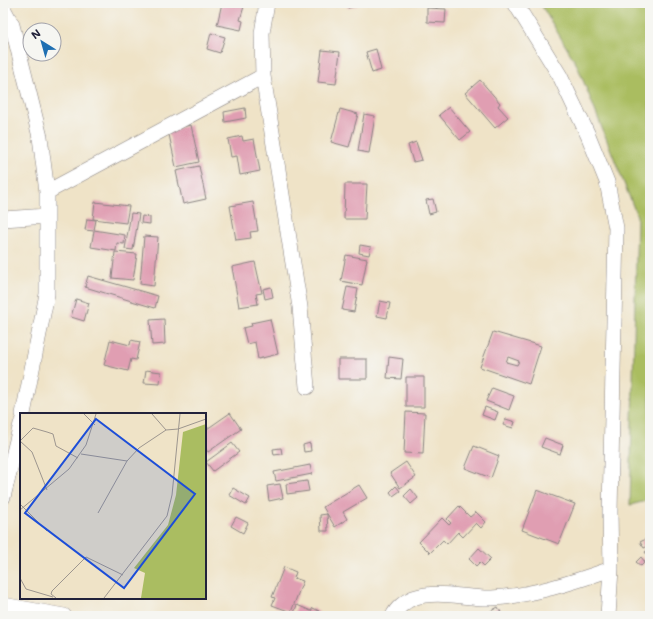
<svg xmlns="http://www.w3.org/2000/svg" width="653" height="619" font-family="Mali,sans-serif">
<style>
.green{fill:#aabd61;stroke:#66704e}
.building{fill:#e09eb2;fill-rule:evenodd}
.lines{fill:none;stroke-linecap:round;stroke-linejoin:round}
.street-casing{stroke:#888281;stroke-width:16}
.street{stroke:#fff;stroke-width:15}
.inset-road{fill:none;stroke:#9d968f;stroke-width:1}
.view{fill:#1d4ed8;fill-opacity:0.15;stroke:#1d4ed8;stroke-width:2}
.inset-edge{fill:none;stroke:#22223b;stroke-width:2}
</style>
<rect width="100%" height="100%" fill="#f6f6f2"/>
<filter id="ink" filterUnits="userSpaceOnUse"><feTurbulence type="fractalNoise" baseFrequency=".025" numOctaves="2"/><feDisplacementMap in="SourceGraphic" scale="8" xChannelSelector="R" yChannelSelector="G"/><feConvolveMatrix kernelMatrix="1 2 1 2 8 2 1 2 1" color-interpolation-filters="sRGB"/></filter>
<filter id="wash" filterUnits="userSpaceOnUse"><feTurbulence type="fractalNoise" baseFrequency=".012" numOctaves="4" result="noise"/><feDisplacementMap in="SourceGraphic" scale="16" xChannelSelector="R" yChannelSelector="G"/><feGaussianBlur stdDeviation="0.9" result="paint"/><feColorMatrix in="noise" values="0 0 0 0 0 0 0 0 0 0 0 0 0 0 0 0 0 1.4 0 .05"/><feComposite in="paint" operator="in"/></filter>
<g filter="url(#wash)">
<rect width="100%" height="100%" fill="#efe3c7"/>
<path class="green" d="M540 3H650V500L630 505 637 216 577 65Z"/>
<g id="blocks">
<path class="building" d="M222 3H245L240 20 243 21 241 30 217 25Z
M346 3H357L358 5 348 8Z
M427 8 446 9 445 23 427 22Z
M211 33 225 37 220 53 207 49Z
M376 49 381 70 372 73 366 52Z
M322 50 340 52 336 84 318 82Z
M480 80 500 103 498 106 508 117 495 128 465 93Z
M449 107 470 132 460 140 439 115Z
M245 108 246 118 225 122 224 112Z
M340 109 358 114 349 147 331 142Z
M364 114 375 116 369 153 358 151Z
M191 125 199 162 176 167 168 130Z
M242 136 243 141 254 139 260 171 240 175 237 156 231 157 228 139Z
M416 142 422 160 413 162 408 145Z
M199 166 206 199 183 204 176 171Z
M345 184H367L365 219H344Z
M433 199 436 212 429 214 426 200Z
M95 202 129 206 126 223 93 219Z
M253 202 258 231 250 232 251 238 236 240 230 206Z
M131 213 139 214 133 250 125 249Z
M142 216 150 217V224L141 223Z
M87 219 96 220 94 230 125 235 124 244 117 243 116 251 91 247 94 231 85 230Z
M144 236 158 237 154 286 140 284Z
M360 245 371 247 369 255 359 253Z
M115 252 137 254 133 280 112 278Z
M346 255 367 259 362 285 341 281Z
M255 262 262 293 256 294 258 304 239 307 232 267Z
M88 276 158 296 155 308 85 287Z
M271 287 273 297 265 299 263 289Z
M347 287 358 289 354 312 342 310Z
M76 299 89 303 84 321 71 317Z
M380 301 390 303 387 318 377 316Z
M164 319 165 344 152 345 150 320Z
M270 319 278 354 258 359 255 342 247 344 243 328 252 326 251 323Z
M493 332 541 346 529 384 480 367ZM508 357 519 361 517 365 506 362Z
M110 340 130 345 131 340 140 342 136 360 131 359 128 371 104 365Z
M389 357 403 359 401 379 387 378Z
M338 359H367V379H338Z
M146 370 161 372 160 384 144 383Z
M406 377H424V407H406Z
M492 388 514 396 509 410 486 401Z
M485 407 498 412 495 420 482 415Z
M406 412 425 413 423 454 404 453Z
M230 413 241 429 208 452 205 448V425L207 429Z
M506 419 515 422 513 428 503 425Z
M545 438 563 445 560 454 541 447Z
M232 443 239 452 213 471 206 462Z
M310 443 311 451 304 452 303 445Z
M474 446 499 456 491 478 465 468Z
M281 448 282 454 274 455 273 449Z
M406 462 416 477 400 488 390 473Z
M310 465 312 474 276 481 274 472Z
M307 481 309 491 287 494 286 484Z
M280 484 283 498 269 501 267 486Z
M359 485 367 498 343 512 347 519 335 527 323 507Z
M396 486 400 491 393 496 390 492Z
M233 488 250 498 246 505 229 495Z
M411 489 418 498 411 504 404 496Z
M537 490 575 504 559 544 522 530Z
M459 506 470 517 476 512 486 522 481 528 476 523 463 537 458 532 447 544 443 540 430 553 419 542 442 518 449 525 451 523 447 519Z
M327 514 328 531H321L320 515Z
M236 517 248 523 243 533 231 526Z
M650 537V545L644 548 640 542Z
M479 548 491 559 484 566 480 562 476 566 469 559Z
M650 548V559L645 552Z
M641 557 645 562 641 566 636 562Z
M284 567 296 572 294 578 303 581 291 612 272 605 275 598 272 597Z
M297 605 311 611 313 608 319 611 317 616H302L294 613Z
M498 607 503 616H485L484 615Z"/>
</g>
</g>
<g filter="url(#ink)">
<use href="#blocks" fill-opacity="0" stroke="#888281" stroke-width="1"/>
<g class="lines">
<defs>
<path id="street" d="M267 3 262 33 263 76 300 307 307 387
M515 3 560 76 588 135 607 182 616 228 610 512 611 569 608 616
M3 8 12 25 40 137 47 192V294L23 414
M47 192 263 76
M3 219 47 216
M3 497 21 424
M3 605 64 616
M393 616C396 609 405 601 413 598 438 589 467 599 492 598 531 596 574 582 611 569"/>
</defs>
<use href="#street" class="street-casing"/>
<use href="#street" class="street"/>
</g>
</g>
<g transform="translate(20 413)">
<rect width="186" height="186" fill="#efe3c7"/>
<path d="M186 11V185H121L125 160 114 155 148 112 156 82 163 19Z" fill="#aabd61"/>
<path class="inset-road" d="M64 1 75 12M132 1 146 17M0 28 13 15 27 19 33 21 36 33 58 45M0 28 12 39 27 77M61 41 107 48M0 91 27 118M0 97 49 56 66 32 76 1M78 100 107 48 119 35 146 17 158 16 186 6M0 165 6 176 33 184M36 185 31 181 32 178 66 144 103 162M84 185 147 103 152 82 160 1"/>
<path class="view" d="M76 6 175 81 104 175 5 100Z"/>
<rect width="186" height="186" class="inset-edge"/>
</g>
<rect width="653" height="619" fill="none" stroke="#f6f6f2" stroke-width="16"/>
<g transform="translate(42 42) rotate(323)"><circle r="19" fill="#f6f6f2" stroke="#a1a1a9"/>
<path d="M0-3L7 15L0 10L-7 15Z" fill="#1f6fb2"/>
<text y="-6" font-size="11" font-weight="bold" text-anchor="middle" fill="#22223b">N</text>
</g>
</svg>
